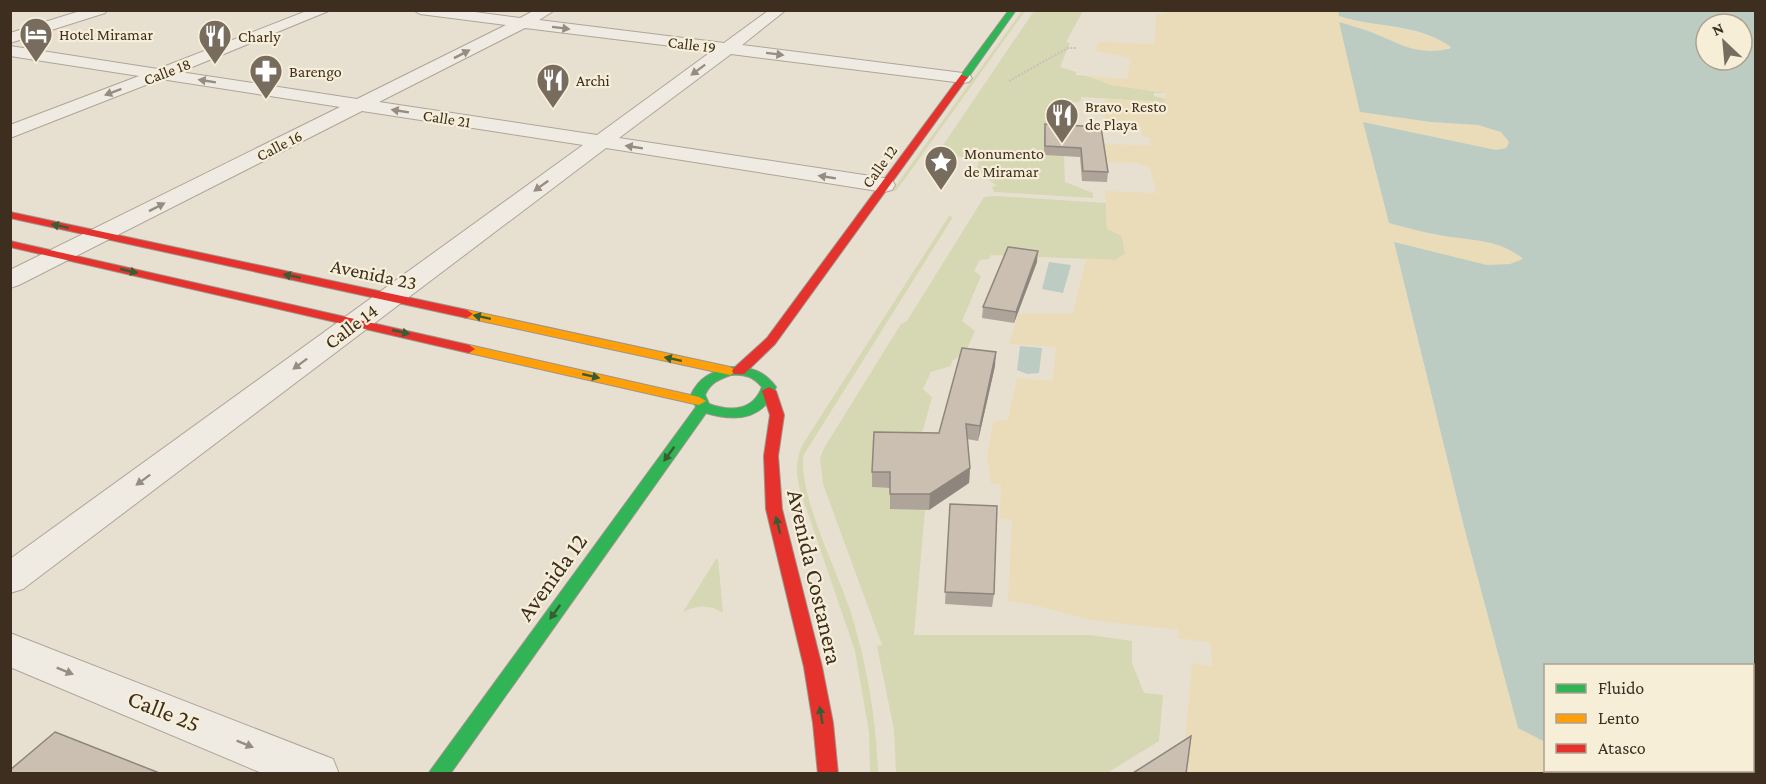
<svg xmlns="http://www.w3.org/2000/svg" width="1766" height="784" font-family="'Crimson Pro',serif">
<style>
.green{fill:#d6d7b3}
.sand{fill:#eadcb9}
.water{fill:#bcccc2;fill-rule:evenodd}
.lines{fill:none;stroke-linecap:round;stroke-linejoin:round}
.street-casing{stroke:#ada599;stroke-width:2}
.fast-casing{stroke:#9c958a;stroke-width:2}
.slow-casing{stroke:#9c958a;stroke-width:2}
.jam-casing{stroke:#9c958a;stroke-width:2}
.path{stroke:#c8c2b9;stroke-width:2;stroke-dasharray:2 1.5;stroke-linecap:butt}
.street{fill:#efebe3;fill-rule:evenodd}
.fast{fill:#30b455;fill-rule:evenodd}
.slow{fill:#ff9f0a;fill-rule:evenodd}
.jam{fill:#e5322d;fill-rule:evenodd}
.wall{fill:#afa499}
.shaded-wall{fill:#8e867d}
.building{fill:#cbbfb2;stroke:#8e867d;stroke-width:1.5}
.oneway{fill:#968c82}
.oneway2{fill:#385d33}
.labels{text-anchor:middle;stroke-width:4.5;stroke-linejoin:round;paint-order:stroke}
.far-poi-label{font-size:16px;fill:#3d2e20;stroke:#f7eed8;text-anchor:start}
.far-street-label{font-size:16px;fill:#3d2e20;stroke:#f7eed8}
.street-label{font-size:20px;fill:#3d2e20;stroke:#f7eed8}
.near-street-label{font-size:24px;fill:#3d2e20;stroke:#f7eed8}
</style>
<rect width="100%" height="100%" fill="#e7e0d1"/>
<path class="green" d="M1022 11H1025L896 191H892Z
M1034 11H1083L1066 42 1070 43 1060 67 1076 72V75L1088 76 1111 85 1167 93H1154V96L1166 99 1165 102 1081 97V101L1070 104 1064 134 1044 155 1064 156 1065 182 1093 193V198L994 192 992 187 997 186 988 179 992 177 976 171 980 159 954 156 952 162 933 160Z
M995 196 1106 203 1107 229 1122 236 1125 254 1115 260 991 255 989 259 980 260 974 271 981 276 962 321 975 331 965 353 952 361 951 366 931 372 923 389 932 397 918 448 872 487 890 488 925 510 914 635H1090L1132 641V663L1144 693 1163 695 1159 741 1107 773H896L894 730 877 646 882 645 823 484 820 458 824 448 901 324 907 321 984 197Z
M949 216 953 217 803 456C800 499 836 568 850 610 867 664 876 717 878 773H870L869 732 855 651 799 487C796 471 796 459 803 444Z
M716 559H718L723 613C709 604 697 605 683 612Z"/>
<path class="sand" d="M1166 10 1338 11 1339 16C1376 28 1417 24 1451 47 1428 65 1394 41 1372 32 1362 28 1351 26 1340 22L1361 112 1431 122 1478 125 1501 132 1509 142 1506 148 1496 150 1363 122 1389 223C1405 227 1422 232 1439 235 1470 241 1498 238 1524 259L1510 264 1487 265 1394 243 1463 523 1518 728 1545 742 1546 770H1650L1654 773 1533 774 1528 771V774L1182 773 1192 663 1212 666 1211 643 1178 638V630L1091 620 1038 606 1008 601 1012 520 1000 519 1001 485 991 484 987 456 993 422 1008 420 1017 378 1053 381 1056 347 1009 344 1018 314H1073L1086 258 1115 260 1125 254 1122 236 1107 229 1105 191 1156 193 1150 168 1137 163 1103 162 1100 144 1151 145 1149 137H1142L1141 126 1104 124 1105 99 1164 102 1167 93 1111 85 1088 76 1127 79 1131 58 1096 51 1099 42 1155 44 1156 14H1165Z"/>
<path class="water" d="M1338 11H1755V773L1654 774 1650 771 1752 770V666H1546L1545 742 1518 728 1463 523 1394 242 1487 265 1510 264 1523 259C1499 238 1469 241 1439 235 1422 232 1405 227 1389 223L1363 122 1496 150 1506 148 1509 142 1501 132 1478 125 1431 122 1360 112 1339 22C1352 26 1364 29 1376 34 1404 46 1417 55 1449 49L1451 47C1418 23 1375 28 1339 16ZM1706 24H1742V60H1706Z
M1049 262 1071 265 1063 293 1042 289Z
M1020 346 1042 348 1039 373 1027 374 1017 370Z"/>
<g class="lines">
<defs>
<path id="street" d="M83 10H107L105 13 10 43V33Z
M309 10H331L180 72 357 99 506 25 420 14 413 10H460L520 18 535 10H555L539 20 724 43 769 10H786L742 45 963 73 969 74 972 78 969 82 963 83 731 54 619 138 884 178 892 180 895 185 892 190 884 192 606 148 23 589 10 593V559L583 145 362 111 19 285 10 288V270L340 107 161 79 10 138V125L139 76 10 56V46L158 69ZM525 28 712 51 597 135 379 102Z
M10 633 333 759 339 774H264L10 667Z"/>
<path id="fast" d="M1009 10H1016L967 79H961V75Z
M730 367C750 366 764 371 776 387 764 420 736 422 706 413L450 774H428L696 407 691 395C699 377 712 372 730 367ZM731 375C744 374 753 376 762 387 753 411 731 412 709 404L705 395C710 383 719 379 731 375Z"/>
<path id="slow" d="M467 310 730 367 737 371 730 375 463 317 461 314Z
M469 345 699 397 706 401 699 405 465 352 463 349Z"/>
<path id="jam" d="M961 75 968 77 775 344 744 374H734L732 371 734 368 767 338Z
M10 212 467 310 473 314 467 318 10 218Z
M10 241 469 345 475 349 469 353 10 247Z
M769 387 776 391 784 415 778 456 782 509 822 667 833 723 838 774H818L813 723 804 667 766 509 764 456 770 415 762 391Z"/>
</defs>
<use href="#street" class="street-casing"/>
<use href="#fast" class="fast-casing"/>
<use href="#slow" class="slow-casing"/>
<use href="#jam" class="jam-casing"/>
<path class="path" d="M1009 81 1068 48H1076"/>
<use href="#street" class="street"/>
<use href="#fast" class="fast"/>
<use href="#slow" class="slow"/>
<use href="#jam" class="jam"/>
</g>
<path class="wall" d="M1045 124 1101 127 1108 172 1107 182 1082 181 1080 157 1044 155V133Z
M1037 262 1014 323 982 318 983 307Z
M995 366 978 441 967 439 970 468 969 483 929 510 890 509V488L872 487V472L939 433Z
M950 504 994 594 992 607 945 604Z"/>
<path class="shaded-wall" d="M1038 251 1037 262 1014 323 1016 312Z
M996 352 995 366 978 441 980 426Z
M970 468 969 483 929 510 930 494Z"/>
<path class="building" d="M1045 124 1101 127 1108 172 1083 171 1081 148 1045 146Z
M1008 247 1038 251 1016 312 983 307Z
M962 348 996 352 980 426 966 424 970 468 930 494H890V472H872L874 432 939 433Z
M950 504 997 506 994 594 945 592Z
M55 732 162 774H10V770Z
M1191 736 1186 774H1133V773Z"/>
<defs><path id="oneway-solid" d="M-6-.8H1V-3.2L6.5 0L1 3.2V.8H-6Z" transform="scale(1.5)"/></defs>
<g class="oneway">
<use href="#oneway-solid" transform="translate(561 28) rotate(7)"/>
<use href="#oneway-solid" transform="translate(462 54) rotate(-27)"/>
<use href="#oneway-solid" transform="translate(775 54) rotate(7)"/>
<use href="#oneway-solid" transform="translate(698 70) rotate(143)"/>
<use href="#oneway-solid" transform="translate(207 81) rotate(-171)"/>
<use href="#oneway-solid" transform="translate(113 92) rotate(159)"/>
<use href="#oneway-solid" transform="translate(400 111) rotate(-171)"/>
<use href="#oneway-solid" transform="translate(634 147) rotate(-171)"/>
<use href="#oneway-solid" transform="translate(827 177) rotate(-171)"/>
<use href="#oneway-solid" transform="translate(541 186) rotate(144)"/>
<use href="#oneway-solid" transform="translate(157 207) rotate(-27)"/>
<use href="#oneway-solid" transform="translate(300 364) rotate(143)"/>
<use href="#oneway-solid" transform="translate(143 480) rotate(143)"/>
<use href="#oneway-solid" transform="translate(65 671) rotate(22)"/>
<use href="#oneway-solid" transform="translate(245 744) rotate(22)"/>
</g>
<g class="oneway2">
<use href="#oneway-solid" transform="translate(60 226) rotate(-168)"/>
<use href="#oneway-solid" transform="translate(129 271) rotate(13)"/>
<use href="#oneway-solid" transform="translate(292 276) rotate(-168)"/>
<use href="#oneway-solid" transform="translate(482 317) rotate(-168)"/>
<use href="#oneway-solid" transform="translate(401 332) rotate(13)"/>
<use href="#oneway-solid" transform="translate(673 359) rotate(-168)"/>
<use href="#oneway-solid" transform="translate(591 376) rotate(13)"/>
<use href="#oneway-solid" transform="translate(669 454) rotate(126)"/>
<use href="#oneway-solid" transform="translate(778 525) rotate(-104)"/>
<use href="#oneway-solid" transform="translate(555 612) rotate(126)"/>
<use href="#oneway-solid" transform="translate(821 715) rotate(-100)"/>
</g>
<defs>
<symbol id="hotel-pin" viewBox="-11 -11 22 30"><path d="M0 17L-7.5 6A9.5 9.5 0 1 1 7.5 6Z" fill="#786c5e" stroke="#f7eed8"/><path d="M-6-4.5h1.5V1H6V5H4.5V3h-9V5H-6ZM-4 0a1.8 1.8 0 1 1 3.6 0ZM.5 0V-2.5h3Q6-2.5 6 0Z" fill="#fff"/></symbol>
<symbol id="restaurant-pin" viewBox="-11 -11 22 30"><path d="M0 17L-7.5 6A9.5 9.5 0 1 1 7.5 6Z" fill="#786c5e" stroke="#f7eed8"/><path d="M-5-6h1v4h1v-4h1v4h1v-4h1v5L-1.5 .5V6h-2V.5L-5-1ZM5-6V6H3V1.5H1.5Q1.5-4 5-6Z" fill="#fff"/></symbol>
<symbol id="pharmacy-pin" viewBox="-11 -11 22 30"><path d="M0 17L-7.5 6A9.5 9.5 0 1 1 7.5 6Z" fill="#786c5e" stroke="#f7eed8"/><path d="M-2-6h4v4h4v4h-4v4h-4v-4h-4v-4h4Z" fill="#fff"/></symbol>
<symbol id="sight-pin" viewBox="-11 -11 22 30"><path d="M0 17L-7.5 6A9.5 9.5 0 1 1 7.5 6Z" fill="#786c5e" stroke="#f7eed8"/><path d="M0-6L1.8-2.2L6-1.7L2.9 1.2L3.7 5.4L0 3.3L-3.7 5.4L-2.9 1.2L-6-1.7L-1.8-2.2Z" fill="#fff"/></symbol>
</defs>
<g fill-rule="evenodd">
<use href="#hotel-pin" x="17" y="15" width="38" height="52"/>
<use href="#restaurant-pin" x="196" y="17" width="38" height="52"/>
<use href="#pharmacy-pin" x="247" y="52" width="38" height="52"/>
<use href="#restaurant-pin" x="534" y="61" width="38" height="52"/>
<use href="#restaurant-pin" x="1043" y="96" width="38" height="52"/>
<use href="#sight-pin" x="922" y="143" width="38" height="52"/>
</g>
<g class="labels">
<g class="far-poi-label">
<text x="59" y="40">Hotel Miramar</text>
<text x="238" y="42">Charly</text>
<text x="289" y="77">Barengo</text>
<text x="576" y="86">Archi</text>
<text x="1085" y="112">Bravo . Resto<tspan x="1085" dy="18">de Playa</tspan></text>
<text x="964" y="159">Monumento<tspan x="964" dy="18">de Miramar</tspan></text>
</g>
<g class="far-street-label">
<text transform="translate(692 44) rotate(7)" y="6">Calle 19</text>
<text transform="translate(167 71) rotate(-21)" y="6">Calle 18</text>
<text transform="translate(447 118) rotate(9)" y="6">Calle 21</text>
<text transform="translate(279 145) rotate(-27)" y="6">Calle 16</text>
<text transform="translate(879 166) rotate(-54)" y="6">Calle 12</text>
</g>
<g class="street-label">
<text transform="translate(374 274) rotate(12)" y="7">Avenida 23</text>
<text transform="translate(351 326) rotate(-37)" y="7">Calle 14</text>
</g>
<g class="near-street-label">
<text transform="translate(552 577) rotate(-54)" y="8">Avenida 12</text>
<text transform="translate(815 577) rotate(77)" y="8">Avenida Costanera</text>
<text transform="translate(164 711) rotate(22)" y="8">Calle 25</text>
</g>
</g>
<rect width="1766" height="784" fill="none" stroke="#3d2e20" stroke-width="24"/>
<rect x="1544" y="664" width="210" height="108" fill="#f7eed8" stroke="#ada18e" stroke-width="1.5"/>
<rect x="1556" y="684" width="30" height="9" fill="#30b455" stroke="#ada18e" stroke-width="1.5"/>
<text x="1598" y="694" font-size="18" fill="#3d2e20">Fluido</text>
<rect x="1556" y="714" width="30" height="9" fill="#ff9f0a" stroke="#ada18e" stroke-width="1.5"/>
<text x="1598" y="724" font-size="18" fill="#3d2e20">Lento</text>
<rect x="1556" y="744" width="30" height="9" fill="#e5322d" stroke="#ada18e" stroke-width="1.5"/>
<text x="1598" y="754" font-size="18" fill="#3d2e20">Atasco</text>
<g transform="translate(1724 42) rotate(334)"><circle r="28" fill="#f7eed8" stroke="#ada18e" stroke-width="1.5"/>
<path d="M0-4.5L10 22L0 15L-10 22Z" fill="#786c5e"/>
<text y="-9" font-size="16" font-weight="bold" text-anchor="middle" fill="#3d2e20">N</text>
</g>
</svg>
